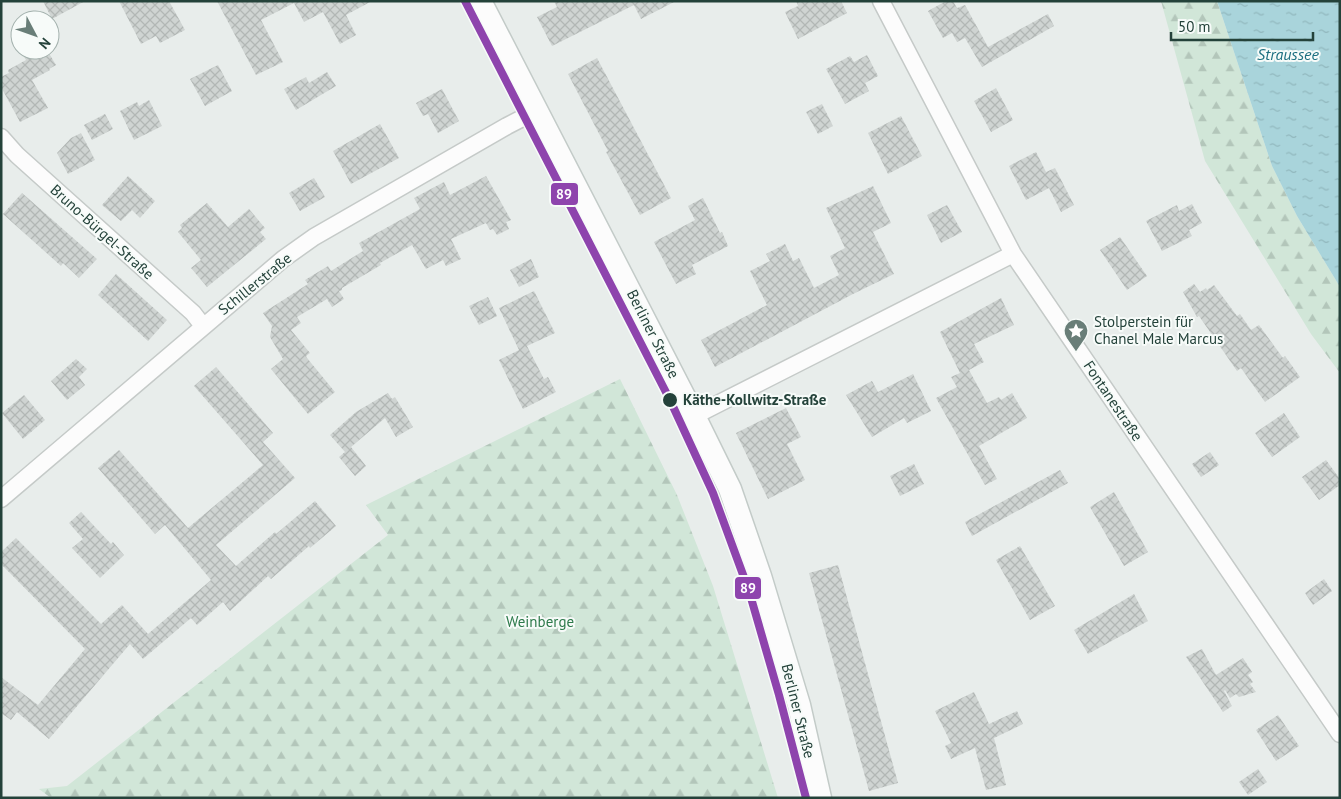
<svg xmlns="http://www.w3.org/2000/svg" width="1341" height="799" font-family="'PT Sans',sans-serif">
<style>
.forest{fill:url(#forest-firs)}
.water{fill:url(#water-ripples)}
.building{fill:url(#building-cross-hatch)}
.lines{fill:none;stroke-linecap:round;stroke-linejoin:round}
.street-casing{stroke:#c5cac8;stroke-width:19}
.secondary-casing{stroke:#c3cbc8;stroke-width:25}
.street{stroke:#fcfcfc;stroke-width:16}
.secondary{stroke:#fcfcfc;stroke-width:22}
.tram-1-casing{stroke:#f7fbf9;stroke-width:11}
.tram-1{stroke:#8e44ad;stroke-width:8}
.stop-dot{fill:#24423a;stroke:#f7fbf9;stroke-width:2}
.labels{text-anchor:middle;stroke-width:4;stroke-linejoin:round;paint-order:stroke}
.street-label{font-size:15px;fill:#24423a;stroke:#f7fbf9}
.poi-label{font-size:15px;fill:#24423a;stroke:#f7fbf9;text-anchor:start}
.stop-label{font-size:15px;font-weight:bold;fill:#24423a;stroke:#f7fbf9;text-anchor:start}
.park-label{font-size:15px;fill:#2d7a4b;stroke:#f7fbf9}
.water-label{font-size:16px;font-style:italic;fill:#1c6f80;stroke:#f7fbf9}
.line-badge{stroke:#f7fbf9;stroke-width:2}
.badge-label{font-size:14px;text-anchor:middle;font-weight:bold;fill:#fff}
</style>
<defs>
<pattern id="forest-firs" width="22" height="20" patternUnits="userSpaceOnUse" patternTransform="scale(1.25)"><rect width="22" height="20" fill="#d1e6d8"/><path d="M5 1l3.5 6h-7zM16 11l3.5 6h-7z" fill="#b3c6ba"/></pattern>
<pattern id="water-ripples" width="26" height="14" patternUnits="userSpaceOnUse" patternTransform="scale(1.25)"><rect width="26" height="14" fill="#a9d4db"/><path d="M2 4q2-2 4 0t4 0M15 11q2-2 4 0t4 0" fill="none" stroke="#91b7bd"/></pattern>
<pattern id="building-cross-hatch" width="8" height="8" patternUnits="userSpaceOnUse" patternTransform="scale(1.25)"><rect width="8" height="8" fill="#cfd4d2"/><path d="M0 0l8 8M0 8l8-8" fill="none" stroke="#b2b7b5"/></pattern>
</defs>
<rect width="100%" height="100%" fill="#e8edeb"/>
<path class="forest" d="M1161 1H1217L1272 166 1297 216 1340 287V373L1311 334 1205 161Z
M620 379 677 495 713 586 778 798H51L39 789 67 786 388 535 366 505Z"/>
<path class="water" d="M1217 1H1340V287L1297 216 1272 166Z"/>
<path class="building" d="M43 1H85L52 19Z
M119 1H169L185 30 160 43 156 36 141 44Z
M217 1H372L346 15 356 35 340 44 323 12 304 22 294 3 261 20 283 62 256 75Z
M554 1H676L641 19 634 5 552 46 537 17 557 7Z
M796 1H841L847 13 798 39 785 12 798 6Z
M946 1H953L957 8 965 5 988 47 1048 14 1054 26 982 67 965 38 957 42 952 33 943 38 928 11Z
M20 50H47L56 65 49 69 50 70 32 80 48 108 20 122 1 87V77L9 73 8 70 26 60Z
M867 55 878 76 865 83 869 91 845 104 826 69 850 56 854 62Z
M597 58 671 198 640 215 606 152 608 151 568 74Z
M218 65 232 91 205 106 190 79Z
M327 72 336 86 296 110 284 89 306 77 309 83Z
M996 88 1013 120 991 132 974 101Z
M442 89 459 121 438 133 428 114 423 116 416 103Z
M149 100 162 126 134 140 120 111 137 102 139 106Z
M822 104 833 126 818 134 806 112Z
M105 114 113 129 92 140 84 125Z
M901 116 922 156 888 174 868 133Z
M380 124 399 158 351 184 333 151Z
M81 133 95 160 68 174 57 153 71 138Z
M1036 152 1046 172 1055 168 1074 205 1061 212 1049 188 1026 200 1009 166Z
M128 176 155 201 140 218 132 210 121 221 102 205Z
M486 176 511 220 506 222 509 229 497 235 493 229 490 230 486 223 451 239 461 259 446 266 443 260 426 269 412 245 380 263 381 265 342 288V290L339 291 344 299 332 307 327 299 297 317 301 323 291 330 310 353 306 356 307 358 335 392 308 414 271 369 283 359 270 337 272 326 263 313 308 284 305 280 328 266 331 271 363 251 359 243 420 209 414 198 444 182 450 195Z
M314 178 325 197 300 211 289 193Z
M873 186 891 223 873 232 894 274 853 294 715 367 701 340 767 305 750 271 770 261 766 254 785 244 793 261 799 258 814 288 839 275 830 256 845 248 826 208Z
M22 193 97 259 79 278 63 263 61 266 3 214Z
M703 198 720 233 722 232 728 246 692 265 696 274 676 284 654 242 695 220 688 206Z
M207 203 228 227 249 209 265 228 260 232 266 239 207 287 191 268 201 260 178 232 182 228 180 225Z
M1192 204 1202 223 1189 230 1192 236 1162 251 1146 221 1177 205 1179 211Z
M947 205 962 232 941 243 927 215Z
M1120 237 1147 276 1127 290 1100 250Z
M531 259 539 277 519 287 510 270Z
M116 274 167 320 148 341 98 295Z
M1194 284 1200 292 1206 288 1207 290 1214 285 1237 316 1240 314 1251 330 1259 325 1283 358 1285 356 1300 377 1265 402 1241 368 1237 371 1199 316 1197 317 1183 292Z
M534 291 555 333 527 346 544 379 548 377 556 392 523 409 499 360 519 350 499 308Z
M488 297 497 316 479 325 469 306Z
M1001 298 1014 325 974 344 984 362 969 370 987 403 999 397 1001 400 1012 393 1027 418 979 446 997 479 985 485 936 398 957 387 951 377 960 373 940 332Z
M76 359 87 369 79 377 85 385 67 400 51 381Z
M216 367 273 433 263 442 295 478 216 545 236 566 275 532 276 534 315 501 336 526 310 548 309 546 271 579 268 576 230 611 223 602 197 625 191 618 143 659 130 644 49 739 17 712 11 720 1 713V677L38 705 85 649 1 564V552L16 538 101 624 122 605 148 634 211 580 165 525 155 534 98 468 119 450 188 528 263 465 194 386Z
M913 374 931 411 907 423 904 418 872 437 846 395 872 381 878 392Z
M388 393 392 399 395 397 413 427 396 437 385 418 351 447 366 466 355 476 339 457 345 452 330 435 356 412Z
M24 395 45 420 23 439 2 413Z
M786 408 801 437 787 444 805 480 768 499 736 433Z
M1284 413 1300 437 1272 457 1255 433Z
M1210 452 1219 465 1201 477 1192 464Z
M1326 460 1340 479V485L1319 500 1302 477Z
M914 464 924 484 900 496 890 476Z
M1060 470 1068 483 972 536 965 522Z
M1114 492 1148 552 1124 566 1090 507Z
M81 512 111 544 113 542 124 555 100 578 72 548 83 539 69 523Z
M1020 546 1055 606 1030 620 996 560Z
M838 565 898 783 869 791 809 573Z
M1324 579 1332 591 1313 605 1305 593Z
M1134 594 1148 621 1088 654 1074 630Z
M1202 649 1216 675 1243 658 1252 672 1248 675 1253 682 1250 684 1256 692 1239 697 1236 694 1230 698 1225 690 1224 691 1232 706 1223 712 1186 657Z
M974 692 989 724 1017 711 1023 724 994 738 1006 785 986 790 975 748 951 759 945 746 951 743 935 711Z
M1278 715 1299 746 1276 761 1256 730Z
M1258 769 1267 782 1248 795 1239 782Z"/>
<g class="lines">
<defs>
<path id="street" d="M881 1 1013 254 1340 734
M1 137 17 155 193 313 203 326
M694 416 1013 254
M1 499 283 259 314 237 507 126 538 110"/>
<path id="secondary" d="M480 1 694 416 730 489 760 576 799 705 820 798"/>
</defs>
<use href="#street" class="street-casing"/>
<use href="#secondary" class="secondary-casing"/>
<use href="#street" class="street"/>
<use href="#secondary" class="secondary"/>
<defs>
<path id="tram-1" d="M465 1 670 400 713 493 749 591 779 695 806 798"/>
</defs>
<use href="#tram-1" class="tram-1-casing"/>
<use href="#tram-1" class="tram-1"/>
</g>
<defs>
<symbol id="sight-pin" viewBox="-11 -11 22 30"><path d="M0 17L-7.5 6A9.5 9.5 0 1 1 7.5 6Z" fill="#697e78" stroke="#f7fbf9"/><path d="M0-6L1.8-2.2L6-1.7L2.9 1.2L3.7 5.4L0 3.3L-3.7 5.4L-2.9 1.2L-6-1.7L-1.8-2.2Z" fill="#fff"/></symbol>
</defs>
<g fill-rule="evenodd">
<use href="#sight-pin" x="1062" y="317" width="28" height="38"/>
</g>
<circle class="stop-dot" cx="670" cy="400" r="8"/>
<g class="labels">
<g class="street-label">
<text transform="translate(102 232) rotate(42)" y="5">Bruno-Bürgel-Straße</text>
<text transform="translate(255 284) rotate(-39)" y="5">Schillerstraße</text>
<text transform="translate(653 334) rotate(63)" y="5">Berliner Straße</text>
<text transform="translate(1113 401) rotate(56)" y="5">Fontanestraße</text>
<text transform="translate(798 711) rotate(76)" y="5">Berliner Straße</text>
</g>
<g class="poi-label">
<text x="1094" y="327">Stolperstein für<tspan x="1094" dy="17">Chanel Male Marcus</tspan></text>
</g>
<g class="stop-label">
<text x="683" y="405">Käthe-Kollwitz-Straße</text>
</g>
<g class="park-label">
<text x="540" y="627">Weinberge</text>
</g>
<g class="water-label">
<text x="1288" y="60">Straussee</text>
</g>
</g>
<g class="line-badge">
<rect x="550" y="182" width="29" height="24" rx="5" fill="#8e44ad"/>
<rect x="734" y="576" width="28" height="24" rx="5" fill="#8e44ad"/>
</g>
<g class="badge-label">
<text x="564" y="199">89</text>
<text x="748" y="593">89</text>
</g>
<rect width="1341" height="799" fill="none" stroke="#24423a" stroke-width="5"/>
<g transform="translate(35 35) rotate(131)"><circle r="24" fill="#f7fbf9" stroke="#a3b1ad"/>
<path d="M0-4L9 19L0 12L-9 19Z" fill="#697e78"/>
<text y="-8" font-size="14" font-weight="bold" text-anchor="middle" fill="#24423a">N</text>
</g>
<path d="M1171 32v8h142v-8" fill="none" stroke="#24423a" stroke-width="2.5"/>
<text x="1178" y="32" font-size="15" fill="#24423a" stroke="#f7fbf9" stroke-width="4" paint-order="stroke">50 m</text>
</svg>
